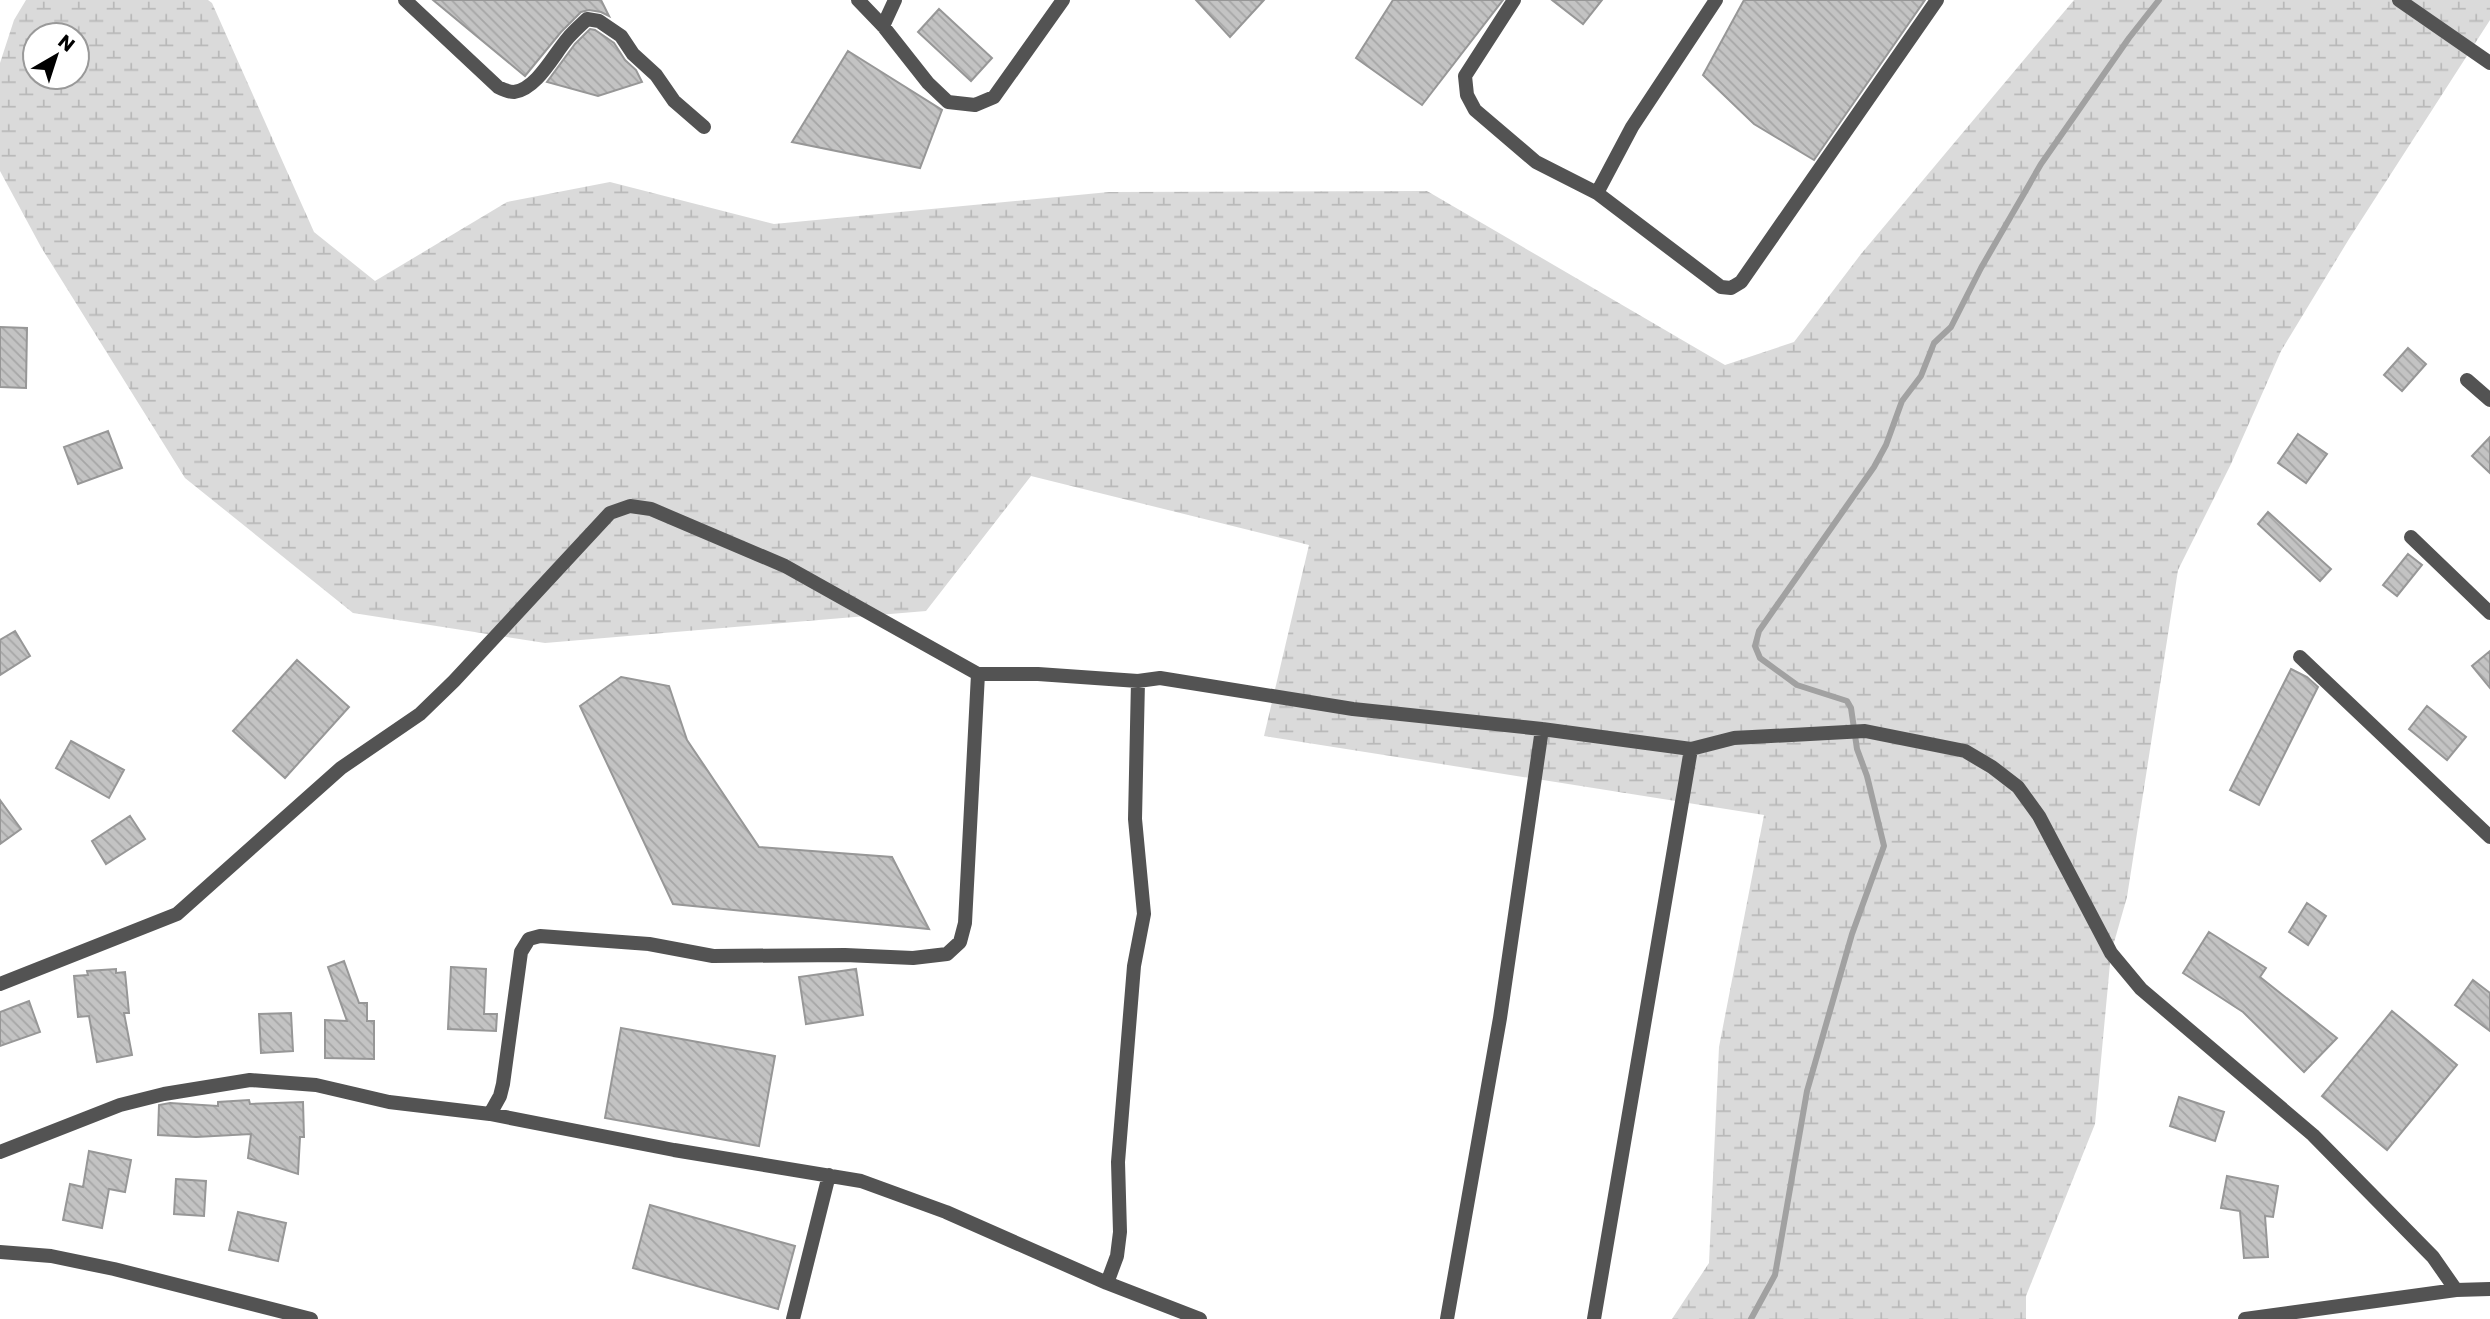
<svg xmlns="http://www.w3.org/2000/svg" width="2490" height="1319" font-family="Poppins,sans-serif">
<style>
.wetland{fill:url(#wetland-marsh);fill-rule:evenodd}
.lines{fill:none;stroke-linecap:round;stroke-linejoin:round}
.stream{stroke:#a1a1a1;stroke-width:6}
.building{fill:url(#building-back-hatch);stroke:#979797;stroke-width:2}
.minor{stroke:#535353;stroke-width:14}
</style>
<defs>
<pattern id="wetland-marsh" width="20" height="14" patternUnits="userSpaceOnUse" patternTransform="scale(1.75)"><rect width="20" height="14" fill="#dadada"/><path d="M1 5h8M5 5V1M11 12h8M15 12V8" fill="none" stroke="#b9b9b9"/></pattern>
<pattern id="building-back-hatch" width="6" height="6" patternUnits="userSpaceOnUse" patternTransform="scale(1.75)"><rect width="6" height="6" fill="#c3c3c3"/><path d="M-1 5l2 2M0 0l6 6M5-1l2 2" fill="none" stroke="#a6a6a6"/></pattern>
</defs>
<rect width="100%" height="100%" fill="#fff"/>
<path class="wetland" d="M26 0H208L212 3 314 232 375 281 507 202 610 182 774 224 1109 192 1427 191 1725 365 1794 342 1861 254 2074 0H2490V20L2349 239 2281 351 2231 464 2178 570 2127 897 2111 953 2095 1124 2026 1296V1319H1672L1709 1263 1719 1047 1764 815 1264 736 1309 545 1031 476 926 611 545 643 353 613 185 478 41 247 0 171V63L14 20ZM35 35H77V77H35Z"/>
<g class="lines">
<path class="stream" d="M1751 1319 1775 1275 1807 1091 1852 934 1884 846 1867 776 1857 749 1851 708 1847 701 1797 685 1760 658 1755 646 1759 631 1874 467 1886 445 1902 401 1921 376 1934 343 1951 327 1981 268 2041 164 2129 38 2159 0"/>
</g>
<path class="building" d="M433 0H601L609 16 601 12 589 10 581 12 561 32 525 76Z
M1196 0H1264L1230 37Z
M1393 0H1503L1422 105 1356 58Z
M1552 0H1602L1583 24Z
M1744 0H1925L1814 160 1754 124 1703 75Z
M939 9 992 58 971 81 918 32Z
M590 29 595 30 614 43 625 60 636 70 642 82 598 96 547 82 575 44Z
M848 51 942 110 920 168 792 142Z
M0 327 27 328 26 388 0 387Z
M2408 348 2426 364 2402 391 2384 375Z
M108 431 122 468 78 484 64 447Z
M2298 434 2327 454 2306 483 2278 463Z
M2490 437V473L2472 456Z
M2268 512 2331 569 2320 581 2258 524Z
M2408 554 2422 565 2397 596 2383 585Z
M15 631 30 656 0 675V640Z
M2490 651V688L2472 666Z
M297 660 349 707 285 778 233 731Z
M2291 669 2307 677 2318 687 2259 805 2230 790Z
M621 677 669 686 687 740 759 847 892 857 929 929 673 904 580 706Z
M2427 706 2466 737 2447 760 2409 729Z
M71 741 124 770 109 798 56 768Z
M0 800 21 829 0 844Z
M130 816 145 839 106 864 92 841Z
M2307 903 2326 916 2308 945 2289 932Z
M2209 932 2266 968 2260 977 2337 1038 2304 1072 2243 1012 2183 973Z
M344 961 359 1003H367V1021H374V1059L325 1058V1020L347 1021 328 967Z
M451 967 486 969 484 1014H497L496 1031 448 1029Z
M116 969V973L125 972 129 1013H124L132 1055 97 1062 89 1016 78 1017 74 976 88 975 87 971Z
M856 969 863 1015 806 1024 799 977Z
M2473 980 2490 993V1031L2455 1005Z
M29 1001 40 1032 0 1046V1012Z
M2392 1011 2457 1065 2387 1150 2322 1096Z
M291 1013 293 1051 261 1053 259 1014Z
M621 1028 775 1056 759 1146 605 1118Z
M2179 1097 2224 1112 2215 1141 2170 1126Z
M249 1100 250 1104 303 1102 304 1137H300L298 1174 248 1158 251 1134 196 1137 158 1135 159 1105 170 1103 218 1106V1102Z
M89 1151 131 1160 125 1192 109 1189 102 1228 63 1220 70 1184 83 1187Z
M2227 1176 2278 1186 2273 1217 2265 1216 2268 1257 2244 1258 2240 1211 2221 1208Z
M176 1179 206 1181 204 1216 174 1214Z
M650 1205 795 1246 778 1309 633 1268Z
M238 1212 286 1223 278 1261 229 1250Z"/>
<g class="lines">
<path class="minor" d="M405 0 498 87C502 89 509 92 514 92 537 89 554 54 568 38 574 31 581 25 587 19L599 21 621 36 633 54 656 75 674 101 704 127
M858 0 883 26 928 83 948 102 975 105 994 97 1063 0
M1514 0 1465 76 1467 95 1475 110 1536 162 1597 193 1721 287 1731 288 1741 282 1937 0
M2399 0 2490 63
M883 26 895 0
M1597 193 1632 127 1716 0
M2467 380 2490 400
M2411 537 2490 613
M2300 657 2490 837
M0 984 177 914 341 768 420 714 454 681 610 513 630 506 651 509 785 566 978 674H1038L1138 681 1160 678 1353 709 1542 729 1691 749 1734 738 1865 731 1965 751 1992 767 2018 787 2039 816 2111 953 2141 989 2313 1135 2433 1257 2456 1290
M490 1114 500 1096 503 1084 521 952 529 939 540 936 649 944 713 956 845 955 913 958 947 954 960 942 965 923 978 674
M0 1152 120 1105 164 1094 250 1080 316 1085 389 1102 490 1114 674 1150 861 1181 946 1212 1107 1283 1200 1319
M0 1252 51 1256 114 1269 311 1319
M1107 1283 1117 1256 1120 1232 1118 1162 1134 966 1144 914 1135 819 1138 681
M793 1319 829 1175
M1447 1319 1500 1018 1542 729
M1594 1319 1691 749
M2245 1319 2456 1290 2490 1289"/>
</g>
<g transform="translate(56 56) rotate(39)"><circle r="33" fill="#ffffff" stroke="#999999" stroke-width="2"/>
<path d="M0-5L12 26L0 18L-12 26Z" fill="#000000"/>
<text y="-10" font-size="19" font-weight="bold" text-anchor="middle" fill="#000000">N</text>
</g>
</svg>
